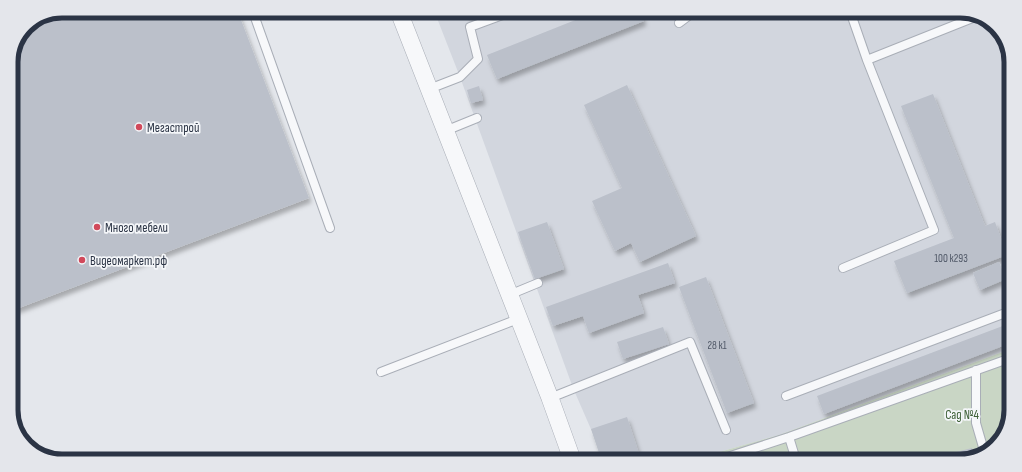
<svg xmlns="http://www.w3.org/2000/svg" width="1022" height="472" font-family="'Sofia Sans Condensed',sans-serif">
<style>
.built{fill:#d2d6de}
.green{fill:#c9d6c5}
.building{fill:#bbc0ca;filter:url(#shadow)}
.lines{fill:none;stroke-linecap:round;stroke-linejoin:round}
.lane-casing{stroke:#a9aeb7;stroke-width:10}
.street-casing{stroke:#a9aeb7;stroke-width:18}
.lane{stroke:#f7f8fa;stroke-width:8}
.street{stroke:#f7f8fa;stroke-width:17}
.poi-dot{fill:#d1495b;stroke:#f4f6f9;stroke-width:1.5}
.labels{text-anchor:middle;stroke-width:3.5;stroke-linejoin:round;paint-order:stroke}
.number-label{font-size:11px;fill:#4f5766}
.poi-label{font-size:13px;fill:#2b3445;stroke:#f4f6f9;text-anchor:start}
.park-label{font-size:13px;fill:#3f6138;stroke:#f4f6f9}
.rim{fill:none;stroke:#2b3445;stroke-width:5}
</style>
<defs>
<filter id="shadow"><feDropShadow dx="2.5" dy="4.5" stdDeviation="2" flood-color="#0004"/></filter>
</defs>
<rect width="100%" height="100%" fill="#e4e7ec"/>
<path class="built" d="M435 13 980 15 1002 33 1011 59 1008 350 779 435 691 460 604 459 573 388 460 77Z"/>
<path class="green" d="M1008 350 1007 430 988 453 961 461 691 460 779 435Z"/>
<path class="building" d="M62 11 238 12 309 198 11 311V59L26 26Z
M467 13H483L469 18Z
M593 13H641L644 21 497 79 487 55Z
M627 85 696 236 640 262 631 243 615 251 592 201 622 188 584 105Z
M479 86 483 100 471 103 467 90Z
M933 94 985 226 995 222 1007 255 907 293 894 261 954 238 901 106Z
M547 222 564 269 535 279 518 232Z
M999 262 1006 279 980 290 973 273Z
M668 263 675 283 638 295 644 313 589 333 583 316 553 326 546 307Z
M706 277 754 403 727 413 679 287Z
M1008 324V344L824 414 817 396Z
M663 327 669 344 623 359 617 342Z
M627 417 641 460 601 459 591 429Z
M972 448 975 457 961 461H937L936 457Z"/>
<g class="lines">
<defs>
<path id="lane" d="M253 12 330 228
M851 14 867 60
M679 23 691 14
M429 89 460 77 478 59 470 27 508 13
M445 131 477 118
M843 268 934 230 867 60 980 15
M509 295 538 283
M976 370V423L985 454
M381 372 518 319
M786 396 1008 312
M550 398 690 342 726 430
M789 437 796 460
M718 460 789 437 1008 359"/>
<path id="street" d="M399 12 550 398 572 459"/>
</defs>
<use href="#lane" class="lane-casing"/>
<use href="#street" class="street-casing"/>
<use href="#lane" class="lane"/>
<use href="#street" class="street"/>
</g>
<g class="poi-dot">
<circle cx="139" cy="127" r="4"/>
<circle cx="97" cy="227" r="4"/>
<circle cx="82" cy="260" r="4"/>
</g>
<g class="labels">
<g class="number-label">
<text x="951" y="262">100 к293</text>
<text x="717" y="349">28 к1</text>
</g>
<g class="poi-label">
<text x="147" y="132">Мегастрой</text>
<text x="105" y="232">Много мебели</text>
<text x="90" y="265">Видеомаркет.рф</text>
</g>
<g class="park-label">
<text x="962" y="419">Сад №4</text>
</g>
</g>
<path d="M0 0H1022V472H0ZM62 18H960A44 44 0 0 1 1004 62V410A44 44 0 0 1 960 454H62A44 44 0 0 1 18 410V62A44 44 0 0 1 62 18Z" fill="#e4e6eb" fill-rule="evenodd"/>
<path class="rim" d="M62 18H960A44 44 0 0 1 1004 62V410A44 44 0 0 1 960 454H62A44 44 0 0 1 18 410V62A44 44 0 0 1 62 18Z"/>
</svg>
